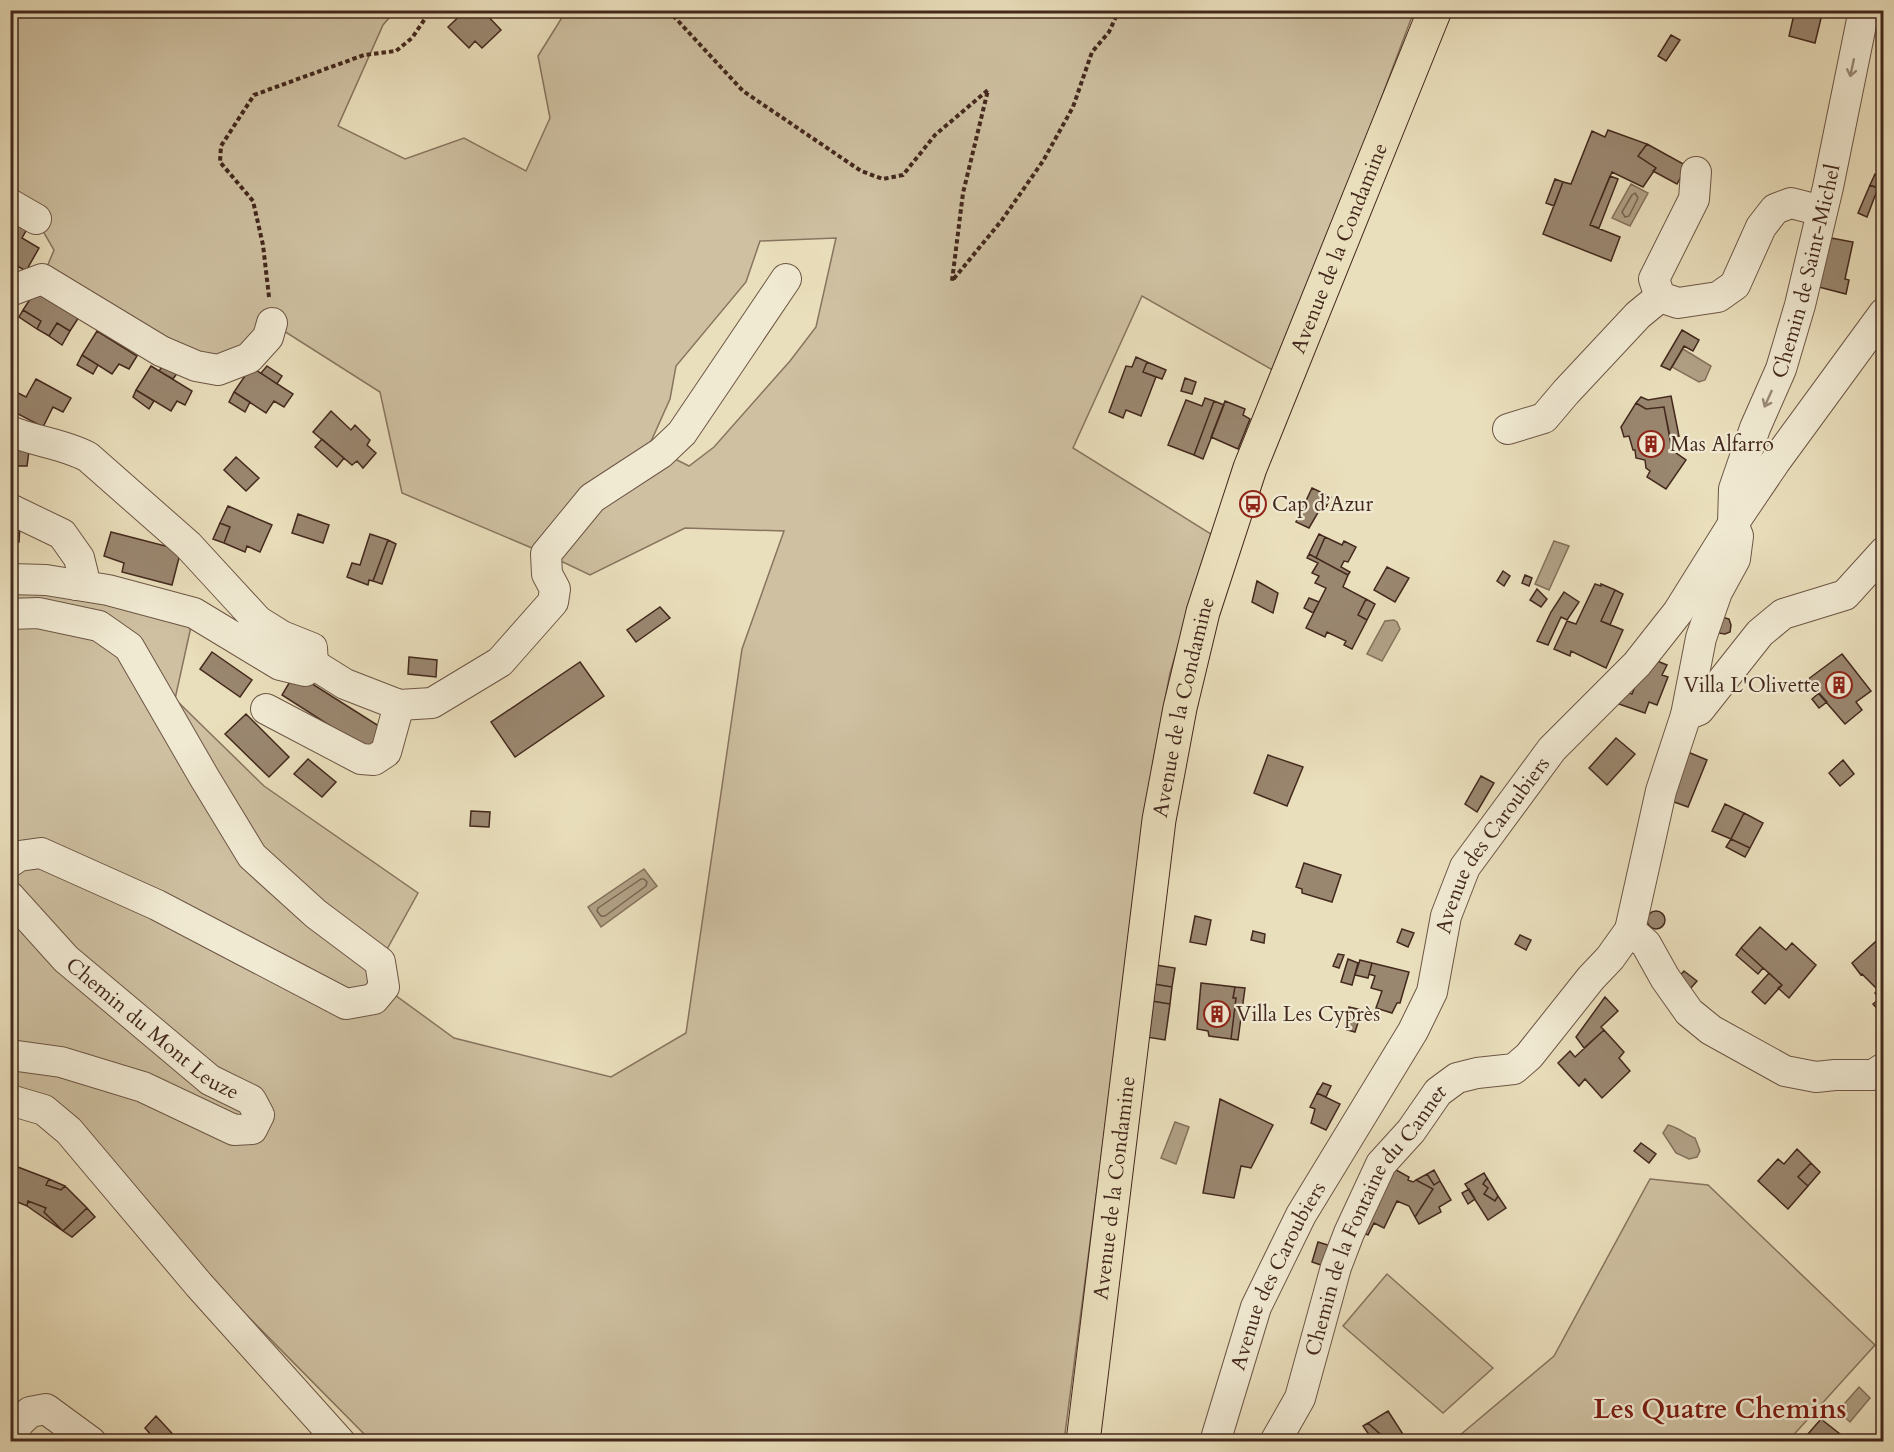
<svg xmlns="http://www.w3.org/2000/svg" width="1894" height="1452" font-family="Cardo,serif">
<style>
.green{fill:#cec0a1;stroke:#88745f;stroke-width:1.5;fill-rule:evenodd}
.water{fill:#b1a186;stroke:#85715c;stroke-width:1.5}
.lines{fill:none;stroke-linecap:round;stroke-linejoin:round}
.shore{stroke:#7a6452;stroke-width:1.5}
.building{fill:#9a8770;stroke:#43281d;stroke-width:1.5}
.minor-casing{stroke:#6d5645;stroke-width:32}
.major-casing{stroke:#43281d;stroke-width:35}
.path{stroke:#43281d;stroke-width:4;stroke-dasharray:4.5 3;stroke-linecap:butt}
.minor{stroke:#f1ead3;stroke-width:30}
.major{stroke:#eadfbc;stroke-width:33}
.oneway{stroke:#9a8978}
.labels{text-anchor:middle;stroke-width:4.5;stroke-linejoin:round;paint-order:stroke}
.street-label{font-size:21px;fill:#43281d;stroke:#f1ead3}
.poi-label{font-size:21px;fill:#43281d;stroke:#f1ead3;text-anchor:start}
.district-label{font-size:27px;font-weight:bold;fill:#7a1f14;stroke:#f1ead3}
</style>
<rect width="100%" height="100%" fill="#eadfbc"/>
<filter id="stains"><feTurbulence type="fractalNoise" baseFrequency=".00333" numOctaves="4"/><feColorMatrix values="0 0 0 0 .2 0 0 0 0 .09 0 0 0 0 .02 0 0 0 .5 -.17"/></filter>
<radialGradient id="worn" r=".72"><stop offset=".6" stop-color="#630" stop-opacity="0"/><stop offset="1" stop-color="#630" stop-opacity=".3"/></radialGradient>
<path class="green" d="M10 11H395L383 25 338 126 405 159 464 138 526 171 550 118 538 56 566 11H1414L1278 373 1142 296 1073 448 1211 534 1170 673 1153 762 1064 1441H371L44 1110 11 1100V579L194 613 175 699 264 786 418 893 380 962 384 987 454 1038 611 1077 686 1033 742 649 784 531 685 528 590 575 546 554 402 493 380 392 273 324 218 370 42 279 54 250 36 219 11 204ZM836 238 816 327 790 361 714 447 689 466 649 446 670 399 676 366 746 282 760 241Z
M1650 1179 1708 1185 1875 1345 1788 1441H1453L1554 1356Z
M1387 1274 1493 1368 1443 1413 1343 1326Z"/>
<path class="water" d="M1631 184 1648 193 1630 226 1612 218Z
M1683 349 1711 366 1705 380 1699 382 1672 367Z
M1554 541 1569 546 1549 590 1535 584Z
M1394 620 1397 622 1400 629 1382 661 1367 654 1385 621Z
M644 869 657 886 601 927 588 907Z
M1175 1122 1189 1127 1176 1164 1161 1158Z
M1668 1125C1678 1127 1685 1134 1695 1138L1700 1151 1697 1157 1689 1159 1676 1153 1663 1133Z
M1859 1387 1870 1398 1850 1422 1838 1411Z"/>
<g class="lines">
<path class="shore" d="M1635 193 1638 198 1629 216 1625 217 1622 212 1632 195Z
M641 879H644L647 882 646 886 605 916H601L597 911 598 908Z"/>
</g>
<path class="building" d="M466 10H482L501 30 482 48 475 41 469 48 448 27Z
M1795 10H1823L1815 43 1789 36Z
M1671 35 1680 40 1666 61 1658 56Z
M1608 130 1647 144 1638 156 1656 168 1643 187 1612 172 1590 225 1620 237 1611 261 1543 234 1563 182 1571 184 1592 131 1605 137Z
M1647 144 1687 166 1677 184 1653 171 1656 168 1638 156Z
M1875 174 1884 178 1882 190 1870 185Z
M1610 176 1618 179 1599 228 1590 225Z
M1555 179 1563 182 1554 206 1546 203Z
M1870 185 1878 188 1867 217 1858 213Z
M10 221 27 229 22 238 39 248 26 271 10 262Z
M1831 238 1853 242 1845 279 1849 280 1846 294 1811 285Z
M36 290 79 317 70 331 57 323 49 336 37 329 41 321 23 310Z
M23 310 41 321 37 329 19 317Z
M57 323 70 331 62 345 49 336Z
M1682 330 1699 340 1693 351 1684 346 1670 370 1661 366Z
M97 331 137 356 129 369 119 364 112 374 82 355Z
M82 355 98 365 93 374 77 365Z
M1136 357 1147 362 1143 372 1156 377 1141 416 1126 410 1123 418 1109 412 1126 366 1132 367Z
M1147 362 1166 370 1162 379 1143 372Z
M164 364 178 372 173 379 159 371Z
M151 366 192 391 185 405 177 401 171 411 136 390Z
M267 366 282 376 277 384 261 373Z
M251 367 293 394 284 407 274 401 266 413 234 392Z
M1185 378 1196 382 1192 394 1181 391Z
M36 379 71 398 63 412 53 407 43 427 18 414 10 405 16 392 26 397Z
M136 390 154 401 149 409 133 397Z
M234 392 250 402 245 412 229 402Z
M1671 396 1679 436 1670 437 1664 407 1646 409 1636 403 1641 397 1648 400Z
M1205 398 1214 401 1194 455 1168 445 1186 400 1202 406Z
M1214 401 1224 405 1203 459 1194 455Z
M1225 401 1245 409 1243 415 1250 419 1238 449 1211 437Z
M1636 403 1646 409 1664 407 1672 450 1686 460 1666 489 1647 477 1650 471 1646 468 1645 460 1636 458 1635 450H1633L1629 436 1624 437 1621 427Z
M331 411 351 430 355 425 370 440 367 445 376 453 363 468 357 461 352 465 313 432Z
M322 439 344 458 337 467 315 447Z
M10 449 29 451 27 466H14V476H10Z
M236 457 259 478 246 491 224 470Z
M1312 488 1331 497 1324 511 1320 509 1309 528 1296 522Z
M228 506 272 525 260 552 247 546 245 552 224 543 230 527 220 523Z
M298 514 329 525 323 543 292 533Z
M10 523 20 524 19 542 10 541Z
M220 523 230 527 224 543 213 539Z
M111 532 181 550 172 585 122 572 124 563 104 556Z
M370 534 388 540 373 581 369 580 368 585 347 577 352 563 360 565Z
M1319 534 1325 537 1316 558 1309 554Z
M1325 537 1342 545 1344 541 1356 547 1348 562 1344 561 1341 567 1350 572 1348 575 1316 558Z
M388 540 396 544 382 584 373 581Z
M1309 554 1348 575 1343 587 1366 599 1358 615 1367 620 1352 649 1344 645 1346 641 1327 632 1325 637 1306 628 1326 588 1315 583 1319 576 1312 573 1318 563 1307 558Z
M1387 567 1409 578 1395 602 1374 590Z
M1503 571 1510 576 1504 586 1497 581Z
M1525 575 1532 578 1529 586 1522 583Z
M1257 581 1278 593 1273 613 1252 602Z
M1595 584 1601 586V584L1615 590 1601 621 1623 630 1606 668 1571 651 1570 656 1554 649 1567 621 1576 624Z
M1537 589 1547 599 1541 607 1530 600Z
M1615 590 1623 594 1610 625 1601 621Z
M1564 592 1579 602 1567 620 1561 617 1548 645 1537 641 1551 612Z
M1309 598 1319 602 1313 613 1304 608Z
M1366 599 1375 604 1367 620 1358 615Z
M660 607 670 618 636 642 627 630Z
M1722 617 1729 619 1731 625 1730 632 1725 634 1718 633Z
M212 652 252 680 240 697 200 669Z
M1842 654 1871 691 1856 702 1862 710 1845 724 1807 680Z
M409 657 437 660 436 677 408 674Z
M1657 661 1667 665 1662 675 1668 677 1657 705 1649 702 1645 713 1616 703 1621 690 1632 694 1639 677Z
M580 662 604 696 515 757 491 722Z
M295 673 382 728 368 750 282 695Z
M1819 693 1827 702 1819 708 1812 699Z
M246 714 289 757 269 777 225 734Z
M1616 738 1635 754 1607 785 1589 768Z
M1683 750 1707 760 1688 807 1666 799Z
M1268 755 1303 767 1287 806 1254 793Z
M308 759 336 782 322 797 294 774Z
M1843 760 1854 774 1840 786 1829 773Z
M1481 776 1494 783 1477 812 1465 804Z
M1725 804 1744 813 1731 839 1712 831Z
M471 811 490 812 489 827 470 826Z
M1744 813 1763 823 1750 848 1731 839Z
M1731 839 1750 848 1745 857 1726 847Z
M1304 863 1341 875 1332 902 1302 893V889L1296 887Z
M1647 920a9 9 0 1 1 18 0a9 9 0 1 1-18 0Z
M1195 916 1211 920 1206 945 1190 942Z
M1760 927 1786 950 1792 943 1816 965 1789 998 1778 988 1782 985 1741 948Z
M1402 929 1414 933 1408 947 1397 942Z
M1253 931 1265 934 1264 943 1251 940Z
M1884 934V986L1878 990 1862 974 1861 975 1852 963Z
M1520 935 1531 940 1526 950 1515 944Z
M1741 948 1763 968 1758 974 1736 955Z
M1338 954 1344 955 1339 968 1333 966Z
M1348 959 1358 963 1352 985 1341 982Z
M1360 960 1372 963 1368 978 1355 975Z
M1372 963 1409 972 1400 1003H1397L1392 1013 1376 1008 1382 991 1371 988 1375 976 1369 974Z
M1156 965 1175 968 1172 987 1154 984Z
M1684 971 1697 981 1690 989 1677 979Z
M1769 973 1782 985 1765 1004 1752 992Z
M1201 983 1235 987 1233 998H1236L1231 1039 1209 1036 1208 1031 1197 1029Z
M1154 984 1172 987 1170 1004 1152 1001Z
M1884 986V995L1880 998 1875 993Z
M1235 987 1245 988 1238 1040 1231 1039 1236 998H1233Z
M1884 995V1012L1882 1014 1873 1004Z
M1605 997 1618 1011 1601 1027 1604 1030 1584 1048 1576 1037Z
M1152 1001 1170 1004 1165 1040 1146 1037Z
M1349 1007 1362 1010 1355 1032 1344 1029Z
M1604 1030 1624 1052 1619 1058 1630 1071 1602 1098 1585 1079 1579 1086 1558 1063 1570 1051 1575 1057Z
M1323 1083 1331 1086 1326 1097 1317 1093Z
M1317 1093 1340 1104 1326 1130 1311 1123 1315 1109 1310 1107Z
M1220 1099 1273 1125 1251 1168 1241 1166 1234 1198 1203 1193Z
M1641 1143 1656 1154 1649 1163 1634 1151Z
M1797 1149 1811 1163 1798 1177 1808 1186 1788 1209 1758 1181 1778 1159 1784 1164Z
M1811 1163 1820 1172 1808 1186 1798 1177Z
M10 1164 49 1179 46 1185 61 1190 65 1186 87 1208 63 1231 44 1212 46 1208 28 1201 27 1206 10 1199Z
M1389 1166 1409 1177 1408 1180 1413 1182 1416 1180 1433 1189 1415 1217 1409 1206 1397 1201 1384 1228 1374 1223 1368 1235 1354 1228Z
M1434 1170 1440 1181 1434 1185 1427 1174Z
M1484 1173 1487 1178 1483 1184 1488 1188 1484 1194 1495 1201 1498 1196 1506 1208 1488 1220 1465 1184Z
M1427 1174 1434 1185 1440 1181 1451 1200 1439 1207 1441 1212 1419 1224 1415 1217 1433 1189 1416 1180Z
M1487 1178 1498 1196 1495 1201 1484 1194 1488 1188 1483 1184Z
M49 1179 65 1186 61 1190 46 1185Z
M1469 1189 1475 1199 1468 1204 1462 1193Z
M28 1201 46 1208 44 1212 63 1231 27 1206Z
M87 1208 95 1217 72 1237 63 1231Z
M1318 1242 1331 1246 1324 1266 1312 1262Z
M1388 1411 1408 1442H1389L1368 1423Z
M156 1416 180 1442H157L145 1428Z
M1821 1419 1849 1441 1801 1442Z
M1368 1423 1389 1442H1374L1363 1426Z"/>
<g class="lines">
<defs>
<g id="minor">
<path d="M1696 172 1694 199 1654 279 1660 297 1678 303 1718 297 1735 285 1761 227 1775 209 1791 203 1822 211"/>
<path d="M10 204 36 219"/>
<path d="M10 291 42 279 161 351 196 366 218 370 249 358 268 337 272 323"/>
<path d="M1508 429 1544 418 1566 392 1638 315 1660 297"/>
<path d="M10 431C36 442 64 444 88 457L188 545 258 621 282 636 312 648 313 664 305 671 280 665 194 613 108 590 46 580 10 579"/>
<path d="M10 509 62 534 79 558 83 574 77 585"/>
<path d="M10 614 38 613 99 626 129 647 204 777 252 856 316 914 380 962 384 987 374 999 346 1004 157 905 41 853 19 856 10 862"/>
<path d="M313 664 345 684 399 705 432 703 500 662 553 602 555 589 547 574 546 554 592 498 661 453 682 433 786 279"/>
<path d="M266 709 361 759 374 760 386 752 399 705"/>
<path id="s1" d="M1686 715 1701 638 1717 592 1735 559 1738 536 1733 524 1734 489 1755 428 1781 369 1800 305 1828 187 1864 10"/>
<path id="s2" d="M10 897 66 959 210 1080 251 1100 259 1115 252 1129 234 1130 143 1087 61 1062 10 1055"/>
<path d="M1630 930 1646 944 1665 978 1689 1012 1711 1030 1785 1071 1816 1077 1835 1075H1873L1884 1068"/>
<path d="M10 1100 44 1110 69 1131 199 1285 340 1442"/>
<path d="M16 1442 15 1426 30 1412 46 1409 91 1442"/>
<path id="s3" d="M1215 1442 1256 1307 1301 1215 1413 1031 1432 992 1446 916 1465 867 1552 749 1637 664 1678 612 1733 524 1775 462 1884 313"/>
<path id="s4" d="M1275 1442 1300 1398 1336 1267 1349 1233 1381 1164 1411 1131 1438 1092 1457 1078 1477 1073 1514 1069 1529 1056 1591 978 1610 958 1630 930 1661 791 1686 715 1699 710 1760 633 1783 614 1845 595 1884 552"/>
</g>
<g id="major">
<path id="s5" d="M1083 1442 1159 820 1180 708 1203 612 1250 468 1435 10"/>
</g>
</defs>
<use href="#minor" class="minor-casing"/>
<use href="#major" class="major-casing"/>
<path class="path" d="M668 10 743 91 861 171 883 179 903 175 935 135 988 90 963 193 952 281 1002 220 1043 161 1073 107 1092 52 1109 32 1119 10
M269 297 263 245 253 201 220 162 221 146 254 95 364 55 396 51 412 38 431 10"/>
<use href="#minor" class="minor"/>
<use href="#major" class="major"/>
</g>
<defs><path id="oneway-shaft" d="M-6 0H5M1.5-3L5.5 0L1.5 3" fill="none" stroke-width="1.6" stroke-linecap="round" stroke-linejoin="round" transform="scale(1.5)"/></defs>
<g class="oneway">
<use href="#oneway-shaft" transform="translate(1852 68) rotate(102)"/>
<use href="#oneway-shaft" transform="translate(1768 399) rotate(114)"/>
</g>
<defs>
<symbol id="building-ring" viewBox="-11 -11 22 22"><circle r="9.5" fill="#f1ead3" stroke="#8f2418" stroke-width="1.5"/><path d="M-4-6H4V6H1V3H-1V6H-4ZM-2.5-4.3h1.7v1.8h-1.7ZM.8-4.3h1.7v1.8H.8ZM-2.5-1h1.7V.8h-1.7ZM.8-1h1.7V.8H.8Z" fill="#8f2418"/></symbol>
<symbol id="bus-ring" viewBox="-11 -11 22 22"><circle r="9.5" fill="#f1ead3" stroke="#8f2418" stroke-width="1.5"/><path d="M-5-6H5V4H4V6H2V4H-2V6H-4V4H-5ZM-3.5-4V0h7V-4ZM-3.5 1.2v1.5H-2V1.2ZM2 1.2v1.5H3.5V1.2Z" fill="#8f2418"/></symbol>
</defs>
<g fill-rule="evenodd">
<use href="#building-ring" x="1636" y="429" width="30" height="30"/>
<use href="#bus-ring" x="1238" y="489" width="30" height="30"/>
<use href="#building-ring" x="1824" y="670" width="30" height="30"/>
<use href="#building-ring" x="1202" y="999" width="30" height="30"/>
</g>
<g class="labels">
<g class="street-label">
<text dy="7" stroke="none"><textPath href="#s5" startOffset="1228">Avenue de la Condamine</textPath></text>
<text dy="7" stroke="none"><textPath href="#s1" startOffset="466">Chemin de Saint-Michel</textPath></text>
<text dy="7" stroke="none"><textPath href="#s5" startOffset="742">Avenue de la Condamine</textPath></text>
<text dy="7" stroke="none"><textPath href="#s3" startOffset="664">Avenue des Caroubiers</textPath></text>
<text dy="7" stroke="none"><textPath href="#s2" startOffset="195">Chemin du Mont Leuze</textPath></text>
<text dy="7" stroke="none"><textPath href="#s5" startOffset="256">Avenue de la Condamine</textPath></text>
<text dy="7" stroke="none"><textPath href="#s4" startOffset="246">Chemin de la Fontaine du Cannet</textPath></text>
<text dy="7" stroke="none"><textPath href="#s3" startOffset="178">Avenue des Caroubiers</textPath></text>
</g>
<g class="poi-label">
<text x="1670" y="451">Mas Alfarro</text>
<text x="1272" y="511">Cap d’Azur</text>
<text x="1820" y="692" text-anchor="end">Villa L'Olivette</text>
<text x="1236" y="1021">Villa Les Cyprès</text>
</g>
<g class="district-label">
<text x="1720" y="1418">Les Quatre Chemins</text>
</g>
</g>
<rect width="1894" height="1452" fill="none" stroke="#eadfbc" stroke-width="36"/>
<rect x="12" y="12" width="1870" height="1428" fill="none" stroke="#43281d" stroke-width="3"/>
<rect x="18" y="18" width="1858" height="1416" fill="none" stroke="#43281d" stroke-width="1.5"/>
<rect width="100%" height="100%" filter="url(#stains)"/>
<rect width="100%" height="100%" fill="url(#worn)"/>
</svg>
